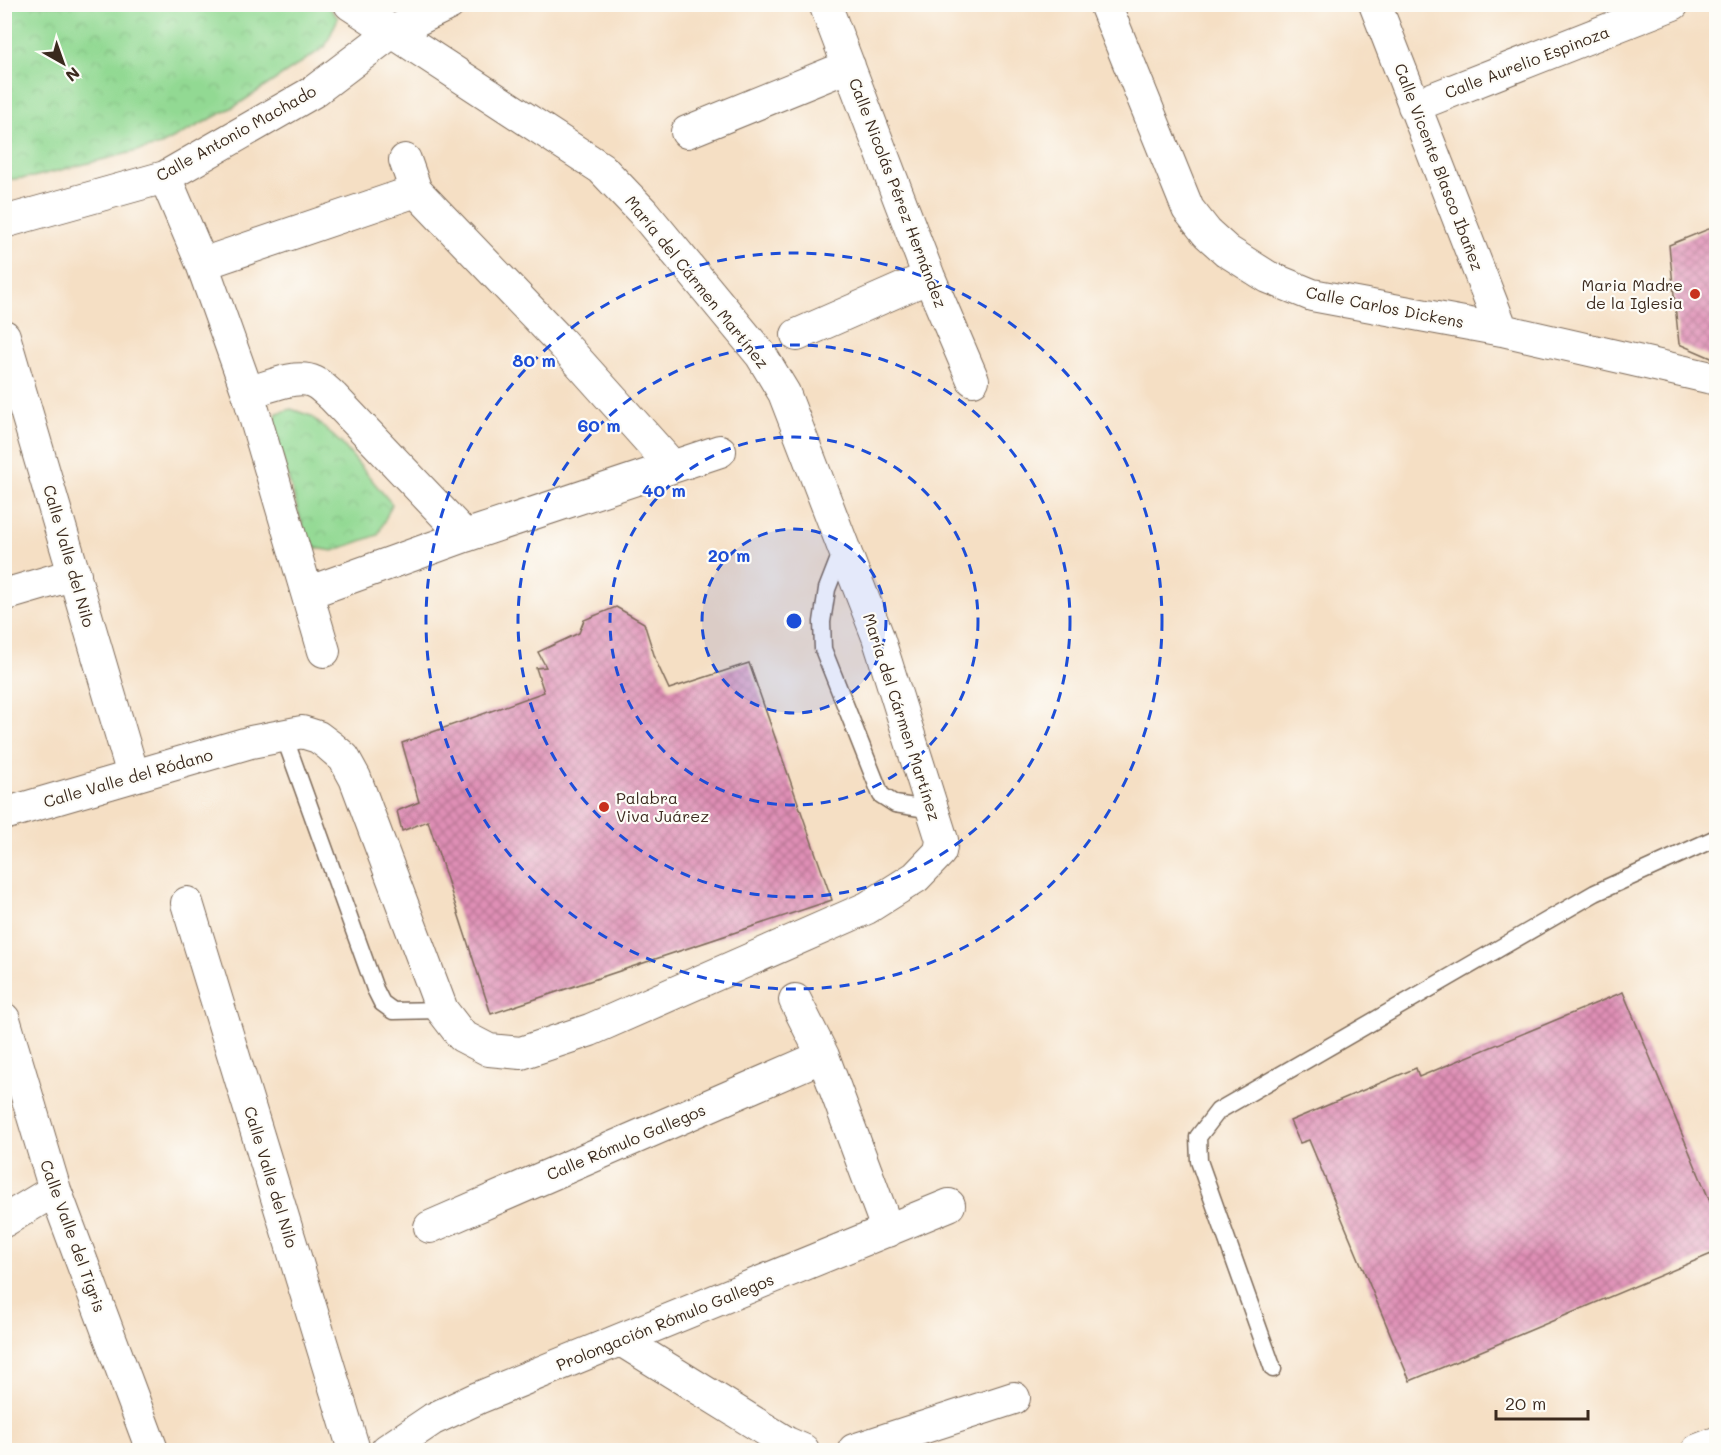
<svg xmlns="http://www.w3.org/2000/svg" width="1721" height="1455" font-family="Mali,sans-serif">
<style>
.park{fill:url(#park-crowns);stroke:#668258;stroke-width:1.5}
.building{fill:url(#building-cross-hatch)}
.lines{fill:none;stroke-linecap:round;stroke-linejoin:round}
.service-casing{stroke:#7c6958;stroke-width:19}
.minor-casing{stroke:#7c6958;stroke-width:34}
.service{stroke:#fff;stroke-width:16}
.minor{stroke:#fff;stroke-width:32}
.ring{fill:none;stroke:#1d4ed8;stroke-width:3;stroke-dasharray:10 8}
.poi-dot{fill:#c8321e;stroke:#fdfcf7;stroke-width:2}
.labels{text-anchor:middle;stroke-width:4.5;stroke-linejoin:round;paint-order:stroke}
.street-label{font-size:16px;fill:#3b2a1e;stroke:#fdfcf7}
.poi-label{font-size:16px;fill:#3b2a1e;stroke:#fdfcf7;text-anchor:end}
.centre{fill:#1d4ed8;stroke:#fdfcf7;stroke-width:3}
.ring-label{font-size:18px;text-anchor:middle;font-weight:bold;fill:#1d4ed8;stroke:#fdfcf7;stroke-width:4.5;stroke-linejoin:round;paint-order:stroke}
</style>
<defs>
<pattern id="park-crowns" width="20" height="18" patternUnits="userSpaceOnUse" patternTransform="scale(1.5)"><rect width="20" height="18" fill="#92d993"/><path d="M2 6a3 3 0 1 1 6 0M12 15a3 3 0 1 1 6 0" fill="none" stroke="#7fba7e"/></pattern>
<pattern id="building-cross-hatch" width="8" height="8" patternUnits="userSpaceOnUse" patternTransform="scale(1.5)"><rect width="8" height="8" fill="#df8fb6"/><path d="M0 0l8 8M0 8l8-8" fill="none" stroke="#b67593"/></pattern>
</defs>
<rect width="100%" height="100%" fill="#fdfcf7"/>
<filter id="ink" filterUnits="userSpaceOnUse"><feTurbulence type="fractalNoise" baseFrequency=".0167" numOctaves="2"/><feDisplacementMap in="SourceGraphic" scale="12" xChannelSelector="R" yChannelSelector="G"/><feConvolveMatrix kernelMatrix="1 2 1 2 8 2 1 2 1" color-interpolation-filters="sRGB"/></filter>
<filter id="wash" filterUnits="userSpaceOnUse"><feTurbulence type="fractalNoise" baseFrequency=".008" numOctaves="4" result="noise"/><feDisplacementMap in="SourceGraphic" scale="24" xChannelSelector="R" yChannelSelector="G"/><feGaussianBlur stdDeviation="1.35" result="paint"/><feColorMatrix in="noise" values="0 0 0 0 0 0 0 0 0 0 0 0 0 0 0 0 0 1.4 0 .05"/><feComposite in="paint" operator="in"/></filter>
<g filter="url(#wash)">
<rect width="100%" height="100%" fill="#f5dfc4"/>
<path class="park" d="M327 5 338 18 325 47 237 105 161 145 33 177 5 180V5Z
M291 409 311 416 342 444 392 504 378 535 333 551 316 548 305 534 273 426 277 413Z"/>
<g id="blocks">
<path class="building" d="M1716 226V360L1679 344 1669 245Z
M616 607 644 623 656 661 669 689 749 663 832 900 491 1014 428 821 402 831 397 811 419 802 402 743 544 692 536 668 546 667 538 652 579 633 584 620Z
M1623 992 1716 1216V1252L1410 1381 1309 1140 1300 1143 1290 1121 1416 1068 1419 1077Z"/>
</g>
</g>
<g filter="url(#ink)">
<use href="#blocks" fill-opacity="0" stroke="#7c6958" stroke-width="1.5"/>
<g class="lines">
<defs>
<path id="service" d="M843 548 827 589 822 622 823 649 881 795 895 804 933 810
M284 736 375 989 382 1003 393 1011 442 1010
M1273 1369 1199 1161 1198 1137 1218 1111 1595 893 1716 838"/>
<path id="minor" d="M825 4 929 277 973 380
M1105 4 1188 209 1207 233 1227 251 1268 277 1312 295 1502 330 1716 379
M1375 4 1502 330
M1414 106 1673 4
M687 132 849 66
M405 160 416 191
M165 177 202 264 248 393 324 651
M4 222 165 177 313 92 392 32 449 4
M202 264 416 191 560 341 672 466
M797 335 929 277
M4 336 133 775
M248 393C266 388 296 373 314 382 321 385 327 392 333 397L465 536
M307 593 465 536 720 451
M4 595 75 574
M4 814 251 742 302 732 318 737 330 746 344 758 355 778 442 1010 462 1036 489 1050 521 1053 590 1030 867 908 916 877 940 852 942 840 878 637 784 393 761 355 643 212 601 168 350 4
M187 903 354 1450
M795 1000 823 1056 888 1231
M4 1019 55 1190 152 1450
M4 1221 55 1190
M430 1227 823 1056
M621 1340 787 1443 803 1450
M387 1450 433 1419 478 1398 949 1205
M854 1450 1014 1398
M1698 1450 1716 1443"/>
</defs>
<use href="#service" class="service-casing"/>
<use href="#minor" class="minor-casing"/>
<use href="#service" class="service"/>
<use href="#minor" class="minor"/>
</g>
</g>
<circle cx="794" cy="621" r="92" fill="#1d4ed8" fill-opacity=".12"/>
<g class="ring">
<circle cx="794" cy="621" r="92"/>
<circle cx="794" cy="621" r="184"/>
<circle cx="794" cy="621" r="276"/>
<circle cx="794" cy="621" r="368"/>
</g>
<g class="poi-dot">
<circle cx="1695" cy="294" r="6"/>
<circle cx="604" cy="807" r="6"/>
</g>
<g class="labels">
<g class="street-label">
<text transform="translate(1527 62) rotate(-21)" y="6">Calle Aurelio Espinoza</text>
<text transform="translate(236 133) rotate(-29)" y="6">Calle Antonio Machado</text>
<text transform="translate(1439 167) rotate(69)" y="6">Calle Vicente Blasco Ibañez</text>
<text transform="translate(898 193) rotate(69)" y="6">Calle Nicolás Pérez Hernández</text>
<text transform="translate(697 282) rotate(51)" y="6">María del Cármen Martínez</text>
<text transform="translate(1385 307) rotate(11)" y="6">Calle Carlos Dickens</text>
<text transform="translate(69 556) rotate(74)" y="6">Calle Valle del Nilo</text>
<text transform="translate(902 717) rotate(72)" y="6">María del Cármen Martínez</text>
<text transform="translate(128 778) rotate(-16)" y="6">Calle Valle del Ródano</text>
<text transform="translate(626 1142) rotate(-23)" y="6">Calle Rómulo Gallegos</text>
<text transform="translate(271 1177) rotate(73)" y="6">Calle Valle del Nilo</text>
<text transform="translate(73 1236) rotate(70)" y="6">Calle Valle del Tigris</text>
<text transform="translate(665 1322) rotate(-22)" y="6">Prolongación Rómulo Gallegos</text>
</g>
<g class="poi-label">
<text x="1683" y="291">Maria Madre<tspan x="1683" dy="18">de la Iglesia</tspan></text>
<text x="616" y="804" text-anchor="start">Palabra<tspan x="616" dy="18">Viva Juárez</tspan></text>
</g>
</g>
<circle cx="794" cy="621" r="9" class="centre"/>
<g class="ring-label">
<text x="534" y="367">80 m</text>
<text x="599" y="432">60 m</text>
<text x="664" y="497">40 m</text>
<text x="729" y="562">20 m</text>
</g>
<rect width="1721" height="1455" fill="none" stroke="#fdfcf7" stroke-width="24"/>
<g transform="translate(63 63) rotate(140)" stroke="#fdfcf7" stroke-width="4.5" paint-order="stroke">
<path d="M0-4.5L10 22L0 15L-10 22Z" fill="#3b2a1e"/>
<text y="-9" font-size="16" font-weight="bold" text-anchor="middle" fill="#3b2a1e">N</text>
</g>
<path d="M1496 1410v9h92v-9" fill="none" stroke="#3b2a1e" stroke-width="3"/>
<text x="1505" y="1410" font-size="18" fill="#3b2a1e" stroke="#fdfcf7" stroke-width="4.5" paint-order="stroke">20 m</text>
</svg>
